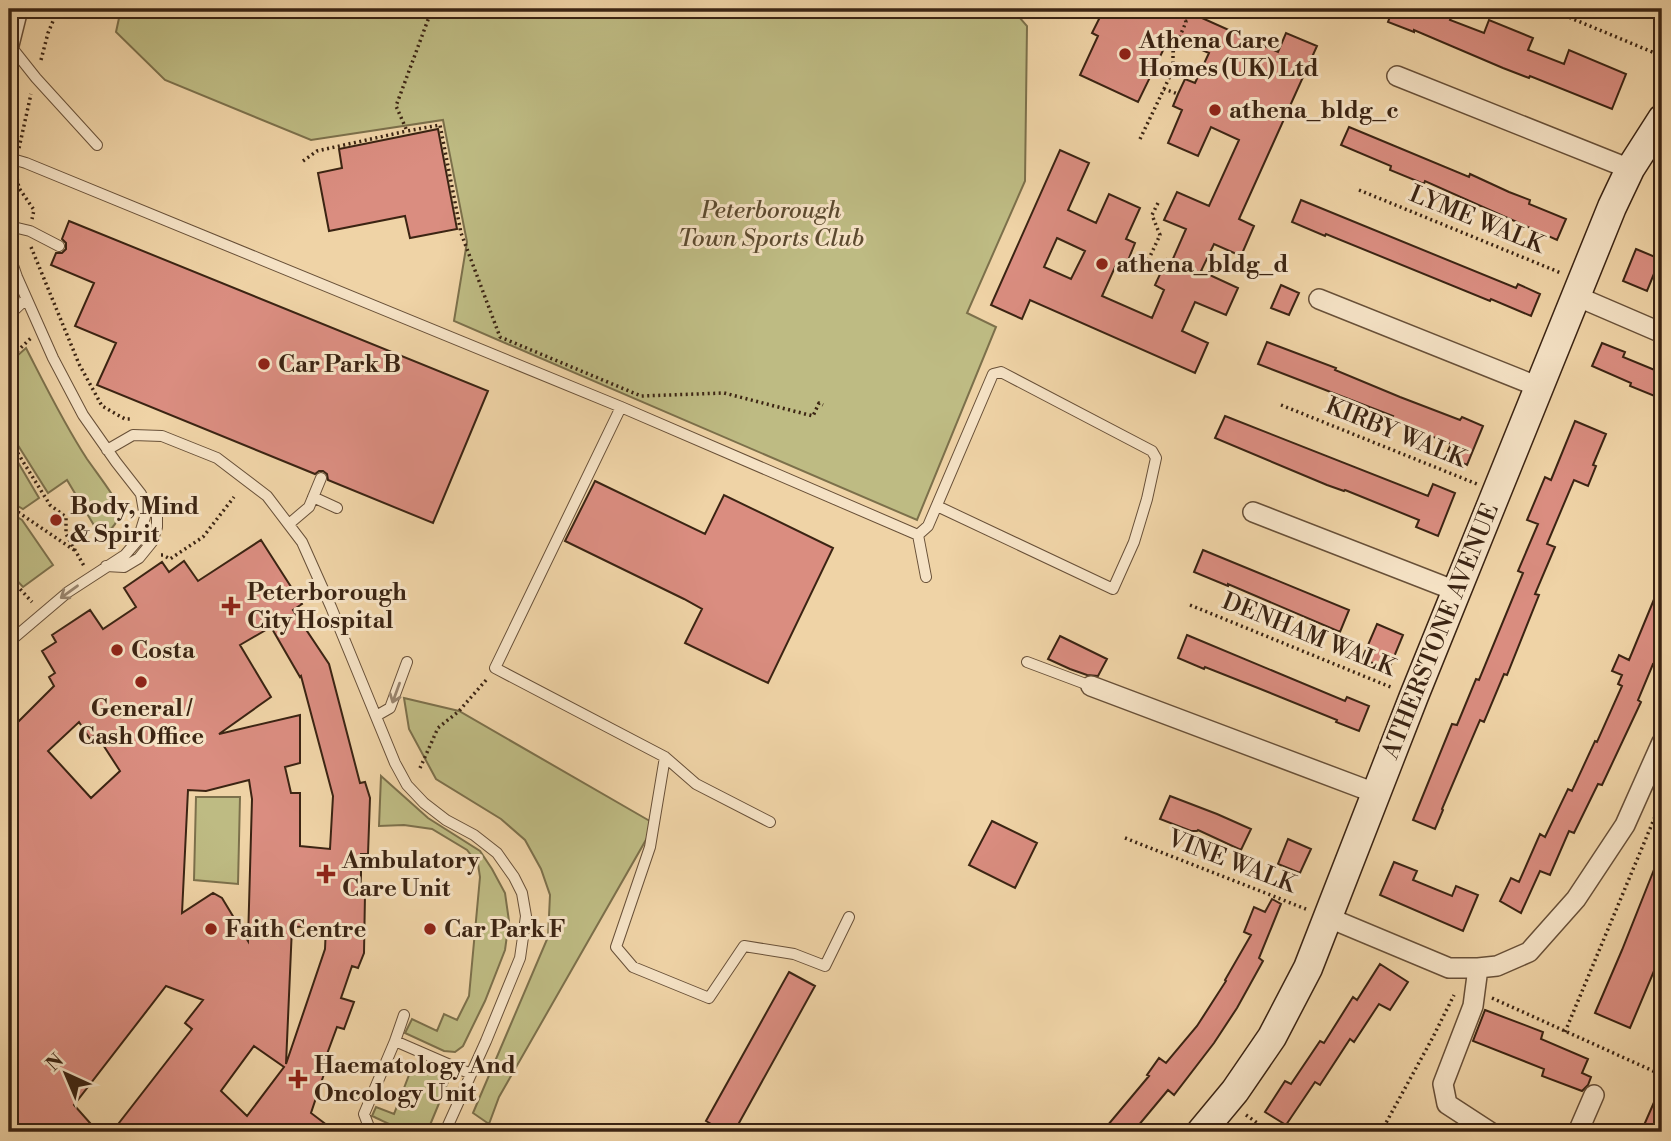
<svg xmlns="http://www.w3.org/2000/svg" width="1671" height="1141" font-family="'Libre Bodoni',serif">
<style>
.green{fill:#bebb83;stroke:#7c704b;stroke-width:2}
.building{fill:#da8d80;stroke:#3b2413;stroke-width:2;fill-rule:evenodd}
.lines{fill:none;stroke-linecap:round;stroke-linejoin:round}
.lane-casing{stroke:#685038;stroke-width:12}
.street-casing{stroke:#685038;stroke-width:22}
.secondary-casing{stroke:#3b2413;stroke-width:31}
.path{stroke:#3b2413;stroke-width:3.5;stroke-dasharray:2 3.5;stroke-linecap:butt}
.lane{stroke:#f5e2c5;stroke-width:10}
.street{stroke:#f5e2c5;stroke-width:19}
.secondary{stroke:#f5e2c5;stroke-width:28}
.oneway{stroke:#98836c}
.poi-dot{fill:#8f2418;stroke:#f5e2c5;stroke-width:2.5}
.labels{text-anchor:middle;stroke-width:6;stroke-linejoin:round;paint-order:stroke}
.poi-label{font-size:24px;font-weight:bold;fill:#3b2413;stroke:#f5e2c5;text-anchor:start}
.park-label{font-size:24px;font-style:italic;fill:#5c4a2f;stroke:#f5e2c5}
.street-label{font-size:24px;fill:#3b2413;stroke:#f5e2c5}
</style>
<rect width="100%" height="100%" fill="#efd3a6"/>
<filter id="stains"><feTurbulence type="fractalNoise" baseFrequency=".00286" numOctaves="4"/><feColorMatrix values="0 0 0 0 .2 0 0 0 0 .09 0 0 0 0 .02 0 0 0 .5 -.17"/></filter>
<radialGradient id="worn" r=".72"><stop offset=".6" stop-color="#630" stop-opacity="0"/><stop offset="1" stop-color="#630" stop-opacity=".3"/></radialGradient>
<path class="green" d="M121 9H1012L1027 26 1025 181 967 313 996 327 917 520 454 321 467 242 443 120 311 140 165 80 116 32Z
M26 348C45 385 64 424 87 459 99 476 111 491 121 509 119 522 112 530 101 537L67 480 48 493 9 431V363Z
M9 447 39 498 23 509 9 501Z
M9 512 22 520 53 565 23 587 9 572Z
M404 698 459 711 655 824 499 1097 489 1124 473 1113 548 937 550 895 541 869 525 840 501 819 436 779 409 729Z
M381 776 428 818 480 851 492 869 505 893 509 921 505 950 485 1001 463 1046 455 1052 444 1051 405 1033 412 1019 437 1031 444 1014 457 1020 469 996 480 877 478 864 467 850 432 829 404 825 379 826Z
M196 797H240L238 884 194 880Z
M414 1062 450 1077 430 1125C412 1139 391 1124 372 1116L376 1107 394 1114Z"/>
<path class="building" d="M1104 9H1114L1130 17 1134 9H1196L1193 14 1278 52 1286 33 1317 46 1239 219 1254 226 1241 256 1214 244 1201 271 1238 288 1226 315 1195 302 1182 331 1208 343 1195 373 1030 300 1022 319 991 305 1060 150 1089 163 1068 210 1096 223 1109 194 1140 208 1126 239 1135 243 1129 258 1123 271 1115 267 1102 296 1152 318 1164 290 1155 285 1167 259 1172 261 1186 229 1164 220 1177 192 1209 206 1239 140 1211 127 1198 156 1168 143 1182 110 1173 106 1178 94 1185 79 1195 83 1209 53 1170 36 1138 102 1080 75 1098 36 1092 33ZM1057 238 1085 251 1071 279 1044 267Z
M1393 9H1455L1450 20 1484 33 1489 20 1533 38 1528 50 1564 64 1569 50 1626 74 1612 109 1530 76 1529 78 1503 68 1414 30V32L1388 22Z
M1349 127 1469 177 1470 174 1509 192 1530 200 1529 204 1566 219 1557 240 1425 181 1424 184 1390 170 1391 166 1341 145Z
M438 129 457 229 410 238 405 216 329 231 318 173 342 168 339 149Z
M1301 200 1516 288 1518 284 1540 294 1531 316 1491 299 1490 301 1326 234 1325 236 1292 222Z
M69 221 488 391 433 523 328 480 327 474 323 471H319L315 474 97 385 116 343 75 326 94 283 51 265 56 253H62L66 249V243L62 239Z
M1636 249 1660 259 1647 291 1623 281Z
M1281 285 1299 293 1289 315 1271 308Z
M1267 342 1336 368 1335 370 1400 397 1460 420 1462 417 1483 426 1467 465 1446 456 1451 444 1391 420 1393 416 1258 364Z
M1602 343 1625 352 1623 357 1662 373V399L1630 386 1631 383 1592 366Z
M1225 416 1428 496 1433 484 1455 493 1438 536 1416 527 1419 520 1345 490 1344 491 1327 485 1215 438Z
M1575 421 1606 434 1593 465 1596 466 1588 486 1574 480 1547 544 1555 547 1535 594 1539 595 1507 675 1504 674 1484 722 1480 720 1442 809 1443 810 1435 829 1413 820 1452 724 1457 725 1476 679 1479 680 1523 573 1518 571 1538 524 1527 520 1545 477 1551 480Z
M595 481 705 534 724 495 833 548 768 683 685 643 702 609 684 599 565 541Z
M261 540 302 604 293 610 329 664 360 783 365 782 370 798 368 854H361V875L360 894H365L364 953 358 968 352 966 341 998 354 1002 344 1029 337 1027 320 1073 324 1074 311 1113 336 1132H112L192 1029 185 1023 203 1000 166 986 74 1105 98 1132H9V731L54 686 49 677 55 673 42 651 56 642 52 635 90 610 103 629 136 607 124 588 162 562 169 572 184 561 198 581ZM271 627 300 677 301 676 333 796 330 849 300 846V793H291L285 767 300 763V715L219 734 271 697 240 645ZM79 722 90 739 96 734 120 771 91 798 48 751ZM249 780 252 799 248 941 222 898 213 893 182 913 188 790 206 791ZM326 926 325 949 286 1064 292 927ZM254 1046 284 1067 247 1116 221 1091Z
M1203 550 1349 610 1340 632 1228 584V586L1194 572Z
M1662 580V650L1656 665 1653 664 1638 700 1641 702 1602 785 1598 784 1574 833 1569 831 1550 875 1540 871 1521 913 1500 901 1511 878 1519 882 1540 834 1545 837 1568 789 1572 791 1595 741 1597 742 1622 686 1618 684 1622 675 1612 671 1619 655 1629 660Z
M1377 624 1403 635 1389 669 1362 659Z
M1187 635 1345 701 1347 697 1369 706 1359 731 1336 722 1337 720 1258 688 1205 667 1204 669 1178 658Z
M1060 636 1107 659 1098 676 1087 675 1070 669 1048 659Z
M1170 796 1217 814 1251 829 1241 850 1198 830 1197 831H1191L1160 819Z
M992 821 1037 843 1015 888 969 865Z
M1288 839 1311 849 1300 873 1278 864Z
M1661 852 1662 952 1630 1028 1595 1013 1622 950Z
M1394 862 1417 871 1413 880 1452 896 1456 886 1478 895 1463 931 1380 895Z
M1272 899 1281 904 1259 958 1263 961 1237 1008 1214 1043 1174 1095 1168 1090 1133 1132H1102L1149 1076 1147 1075 1159 1058 1166 1063 1197 1026 1226 981 1225 980 1251 935 1244 932 1254 907 1265 912Z
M1380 964 1408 982 1390 1010 1379 1004 1354 1042 1350 1039 1320 1085 1315 1082 1286 1125 1265 1112 1285 1081 1291 1084 1320 1041 1324 1043 1353 997 1357 1000Z
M789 972 815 986 734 1132H725L706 1121Z
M1485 1010 1543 1032 1541 1039 1588 1059 1582 1073 1591 1077 1588 1085 1582 1091 1542 1076 1544 1069 1473 1041Z
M1662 1084V1132H1641Z"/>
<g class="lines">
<defs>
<path id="lane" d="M9 44 36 78 97 145
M9 158 26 163 621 407 918 535 926 577
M9 226 30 231 59 246
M9 254 17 277 53 358 83 415 116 462 141 494 145 517 138 540 125 555 68 592 15 637 9 641
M9 315 26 299
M621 407 495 668 665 757 696 784 770 822
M107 450 133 435 162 436 217 458 267 496 302 542 331 607 395 763 407 785 424 803 446 820 474 835 497 853 514 877 522 893 526 916 520 958 486 1041 445 1132
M313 497 337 508
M289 524 309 507 321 478
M918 535 928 526 993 374 1001 372 1152 451 1156 458 1147 499 1134 542 1113 589 937 506
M106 566 124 567 139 558 152 542 157 527V513L141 495
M1027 662 1091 686
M376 716 390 708 407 662
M665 757 650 847 616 947 633 967 709 998 744 946 794 954 825 966 849 917
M395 1041 404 1015
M382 1132 369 1127 364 1114 395 1041 471 1074"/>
<path id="street" d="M9 45 18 9
M1397 76 1630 169
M1576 296 1662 333
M1319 299 1539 387
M1253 512 1456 591
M1091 686 1375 793
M1327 917 1449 968H1478L1497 966 1529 952 1576 899 1625 825 1662 742
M1478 968 1473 1006 1443 1084 1447 1104 1490 1132
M1578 1132 1594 1095"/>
<path id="secondary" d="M1201 1132 1235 1091 1272 1037 1308 968 1414 696 1612 207 1630 169 1662 119"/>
</defs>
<use href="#lane" class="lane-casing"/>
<use href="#street" class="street-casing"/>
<use href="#secondary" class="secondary-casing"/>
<path class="path" d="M432 9 396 106 407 131 440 125 461 233 500 337 641 396 724 393 813 416 819 403 823 405
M1549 9 1662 56
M1185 18 1207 11 1208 9
M41 60 48 33 58 9
M1164 89 1173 69V52L1186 22 1182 10 1179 9
M1140 139 1164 89 1178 94
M19 148 31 94
M303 161 317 151 407 131
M16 173 19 188 34 210 32 219
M1359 190 1561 273
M31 247 79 364 102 406 125 419H130
M1129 258 1161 272
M1146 265 1160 235 1152 215 1159 201
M9 359 31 338
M1281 405 1477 484
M9 439 50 505 66 517V534L84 566
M9 506 74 550
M161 555H163L170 559 203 537 234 497
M9 577 32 602
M1190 605 1393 688
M163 726 178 749
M420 768 438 728 459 711 487 679
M1125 838 1306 909
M1492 998 1662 1075
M1565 1032 1662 800
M1246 1115 1270 1132
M1381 1132 1433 1037 1454 995"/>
<use href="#lane" class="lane"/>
<use href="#street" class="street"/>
<use href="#secondary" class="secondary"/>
</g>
<defs><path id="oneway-shaft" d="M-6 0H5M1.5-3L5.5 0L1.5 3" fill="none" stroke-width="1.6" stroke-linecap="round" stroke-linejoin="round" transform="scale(1.75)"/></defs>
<g class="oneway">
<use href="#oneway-shaft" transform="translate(69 592) rotate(144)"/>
<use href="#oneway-shaft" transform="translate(396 693) rotate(110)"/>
</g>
<g class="poi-dot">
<circle cx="1125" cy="54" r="7"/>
<circle cx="1215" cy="110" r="7"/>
<circle cx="1102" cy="264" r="7"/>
<circle cx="264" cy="364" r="7"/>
<circle cx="56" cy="520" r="7"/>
<path d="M227.5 595.5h7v7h7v7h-7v7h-7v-7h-7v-7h7z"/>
<circle cx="117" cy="650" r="7"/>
<circle cx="141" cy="682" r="7"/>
<path d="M322.5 863.5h7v7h7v7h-7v7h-7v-7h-7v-7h7z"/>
<circle cx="211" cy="929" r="7"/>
<circle cx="430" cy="929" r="7"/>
<path d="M294.5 1068.5h7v7h7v7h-7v7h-7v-7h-7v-7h7z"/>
</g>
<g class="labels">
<g class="poi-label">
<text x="1139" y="48">Athena Care<tspan x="1139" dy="28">Homes (UK) Ltd</tspan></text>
<text x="1229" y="118">athena_bldg_c</text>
<text x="1116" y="272">athena_bldg_d</text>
<text x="278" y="372">Car Park B</text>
<text x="70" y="514">Body, Mind<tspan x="70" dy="28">&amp; Spirit</tspan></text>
<text x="247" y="600">Peterborough<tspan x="247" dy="28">City Hospital</tspan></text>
<text x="131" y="658">Costa</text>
<text x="141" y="716" text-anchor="middle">General /<tspan x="141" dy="28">Cash Office</tspan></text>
<text x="342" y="868">Ambulatory<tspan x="342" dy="28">Care Unit</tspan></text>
<text x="225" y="937">Faith Centre</text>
<text x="444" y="937">Car Park F</text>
<text x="314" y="1073">Haematology And<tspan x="314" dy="28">Oncology Unit</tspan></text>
</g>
<g class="park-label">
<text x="771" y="218">Peterborough<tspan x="771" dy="28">Town Sports Club</tspan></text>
</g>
<g class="street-label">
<text transform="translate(1477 219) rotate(22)" y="8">LYME WALK</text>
<text transform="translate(1396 432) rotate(22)" y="8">KIRBY WALK</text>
<text transform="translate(1440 631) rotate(-68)" y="8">ATHERSTONE AVENUE</text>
<text transform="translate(1309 634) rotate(22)" y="8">DENHAM WALK</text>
<text transform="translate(1232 861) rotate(21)" y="8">VINE WALK</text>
</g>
</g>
<rect width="1671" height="1141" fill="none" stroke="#efd3a6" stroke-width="35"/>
<rect x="10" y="10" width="1650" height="1120" fill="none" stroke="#3b2413" stroke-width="3.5"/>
<rect x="18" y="18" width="1636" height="1106" fill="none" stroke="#3b2413" stroke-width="2"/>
<g transform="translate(66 1074) rotate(316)" stroke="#f5e2c5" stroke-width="5" paint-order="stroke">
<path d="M0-5L12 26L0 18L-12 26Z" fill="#3b2413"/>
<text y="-10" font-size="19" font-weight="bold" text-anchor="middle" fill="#3b2413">N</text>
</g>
<rect width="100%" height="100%" filter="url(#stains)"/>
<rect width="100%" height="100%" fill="url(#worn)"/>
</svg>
